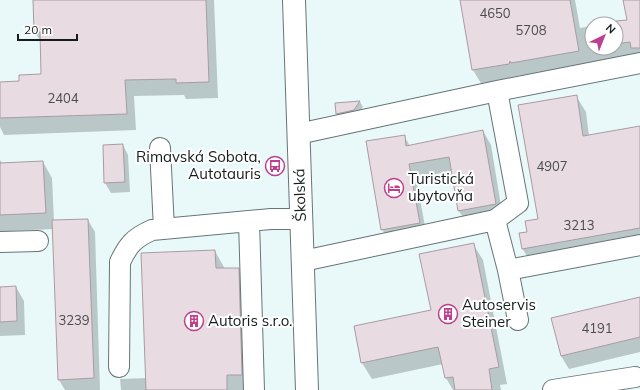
<svg xmlns="http://www.w3.org/2000/svg" width="640" height="390" font-family="Mulish,sans-serif">
<style>
.shadow{fill:#0003}
.building{fill:#e8dbe2;stroke:#a89ca2}
.lines{fill:none;stroke-linecap:round;stroke-linejoin:round}
.minor-casing{stroke:#677577;stroke-width:22}
.major-casing{stroke:#677577;stroke-width:24}
.minor{stroke:#fff;stroke-width:20}
.major{stroke:#fff;stroke-width:22}
.labels{text-anchor:middle;stroke-width:4;stroke-linejoin:round;paint-order:stroke}
.number-label{font-size:13px;fill:#4a4c4e}
.poi-label{font-size:15px;fill:#161c1c;stroke:#fff;text-anchor:start}
.street-label{font-size:15px;fill:#161c1c;stroke:#fff}
</style>
<rect width="100%" height="100%" fill="#e9f9fa"/>
<path class="shadow" d="M34 0H214L218 98 186 99 184 95 134 96 136 130 4 135 0 127V83L20 82 43 75 41 42 35 32Z
M461 0H575L580 28 592 26V48H616V24H606L628 20 624 0H640V56L520 78 519 75 517 78 482 85 473 70Z
M576 96 586 112 589 136 640 127V245L532 264 522 248 528 233 539 220Z
M360 102 363 107 357 115 340 118 337 114 336 104Z
M483 131 491 145 503 218 467 224 459 211 452 171 416 178 427 237 390 243 382 229 404 136 410 146Z
M123 145 128 155 130 192 111 193 105 183 104 146Z
M0 160 3 164 43 162 52 178 54 221 88 220 95 232 100 390H65L59 380 54 229 9 231V242H0Z
M473 244 483 260 507 384 500 385 501 390H453L446 378 443 364 372 379 362 363 355 326 432 310Z
M215 251 225 269H238L248 285 251 390H121L120 379 147 378Z
M16 287 24 301 25 335 0 336V288Z
M640 298V352L569 369 561 356 552 319Z"/>
<path class="building" d="M33 0H206L209 82 176 83V79L125 80 127 114 0 118V82L19 81V75L41 74 40 32H34Z
M460 0H570L579 51 511 63 510 61 509 64 472 70Z
M623 0H640V48H631L630 42 616 44V21L627 20Z
M577 95 583 136 640 126V228L522 249 519 233 527 232 525 221 538 219 518 105Z
M360 101 354 110 336 114 335 103Z
M483 130 496 204 458 211 449 157 409 164 420 223 381 230 366 141 405 135 406 146Z
M123 144 125 182 104 183 103 145Z
M43 161 46 213 0 215V163Z
M88 219 94 378 58 380 52 220Z
M474 243 499 367 489 369 492 390H455L453 377 445 378 438 347 361 363 354 326 431 310 419 254Z
M215 250 216 268H239L242 375H227V390H146L141 253Z
M16 286 17 321 0 322V287Z
M640 297V337L561 356 551 318Z"/>
<g class="lines">
<defs>
<path id="minor" d="M298 134 497 91 640 63
M160 148 164 229
M495 220 518 203 497 91
M249 221 254 390
M0 242 38 241
M303 261 495 220 508 270 640 245
M508 270 518 320
M119 367 120 262C128 245 134 238 152 230L271 219H301
M553 390 635 377"/>
<path id="major" d="M294 0 307 390"/>
</defs>
<use href="#minor" class="minor-casing"/>
<use href="#major" class="major-casing"/>
<use href="#minor" class="minor"/>
<use href="#major" class="major"/>
</g>
<defs>
<symbol id="bus-ring" viewBox="-11 -11 22 22"><circle r="9.5" fill="#fff" stroke="#bc408f" stroke-width="1.5"/><path d="M-5-6H5V4H4V6H2V4H-2V6H-4V4H-5ZM-3.5-4V0h7V-4ZM-3.5 1.2v1.5H-2V1.2ZM2 1.2v1.5H3.5V1.2Z" fill="#bc408f"/></symbol>
<symbol id="hotel-ring" viewBox="-11 -11 22 22"><circle r="9.5" fill="#fff" stroke="#bc408f" stroke-width="1.5"/><path d="M-6-4.5h1.5V1H6V5H4.5V3h-9V5H-6ZM-4 0a1.8 1.8 0 1 1 3.6 0ZM.5 0V-2.5h3Q6-2.5 6 0Z" fill="#bc408f"/></symbol>
<symbol id="building-ring" viewBox="-11 -11 22 22"><circle r="9.5" fill="#fff" stroke="#bc408f" stroke-width="1.5"/><path d="M-4-6H4V6H1V3H-1V6H-4ZM-2.5-4.3h1.7v1.8h-1.7ZM.8-4.3h1.7v1.8H.8ZM-2.5-1h1.7V.8h-1.7ZM.8-1h1.7V.8H.8Z" fill="#bc408f"/></symbol>
</defs>
<g fill-rule="evenodd">
<use href="#bus-ring" x="264" y="155" width="22" height="22"/>
<use href="#hotel-ring" x="383" y="177" width="22" height="22"/>
<use href="#building-ring" x="437" y="303" width="22" height="22"/>
<use href="#building-ring" x="183" y="310" width="22" height="22"/>
</g>
<g class="labels">
<g class="number-label">
<text x="495" y="18">4650</text>
<text x="531" y="35">5708</text>
<text x="63" y="103">2404</text>
<text x="552" y="171">4907</text>
<text x="579" y="230">3213</text>
<text x="74" y="325">3239</text>
<text x="597" y="333">4191</text>
</g>
<g class="poi-label">
<text x="261" y="162" text-anchor="end">Rimavská Sobota,<tspan x="261" dy="17">Autotauris</tspan></text>
<text x="408" y="184">Turistická<tspan x="408" dy="17">ubytovňa</tspan></text>
<text x="462" y="310">Autoservis<tspan x="462" dy="17">Steiner</tspan></text>
<text x="208" y="326">Autoris s.r.o.</text>
</g>
<g class="street-label">
<text transform="translate(300 195) rotate(-92)" y="5">Školská</text>
</g>
</g>
<g transform="translate(604 36) rotate(43)"><circle r="19" fill="#ffffff" stroke="#a2a4a4"/>
<path d="M0-3L7 15L0 10L-7 15Z" fill="#bc408f"/>
<text y="-6" font-size="11" font-weight="bold" text-anchor="middle" fill="#161c1c">N</text>
</g>
<path d="M18 34v6h59v-6" fill="none" stroke="#161c1c" stroke-width="2"/>
<text x="24" y="34" font-size="12" fill="#161c1c" stroke="#ffffff" stroke-width="3" paint-order="stroke">20 m</text>
</svg>
